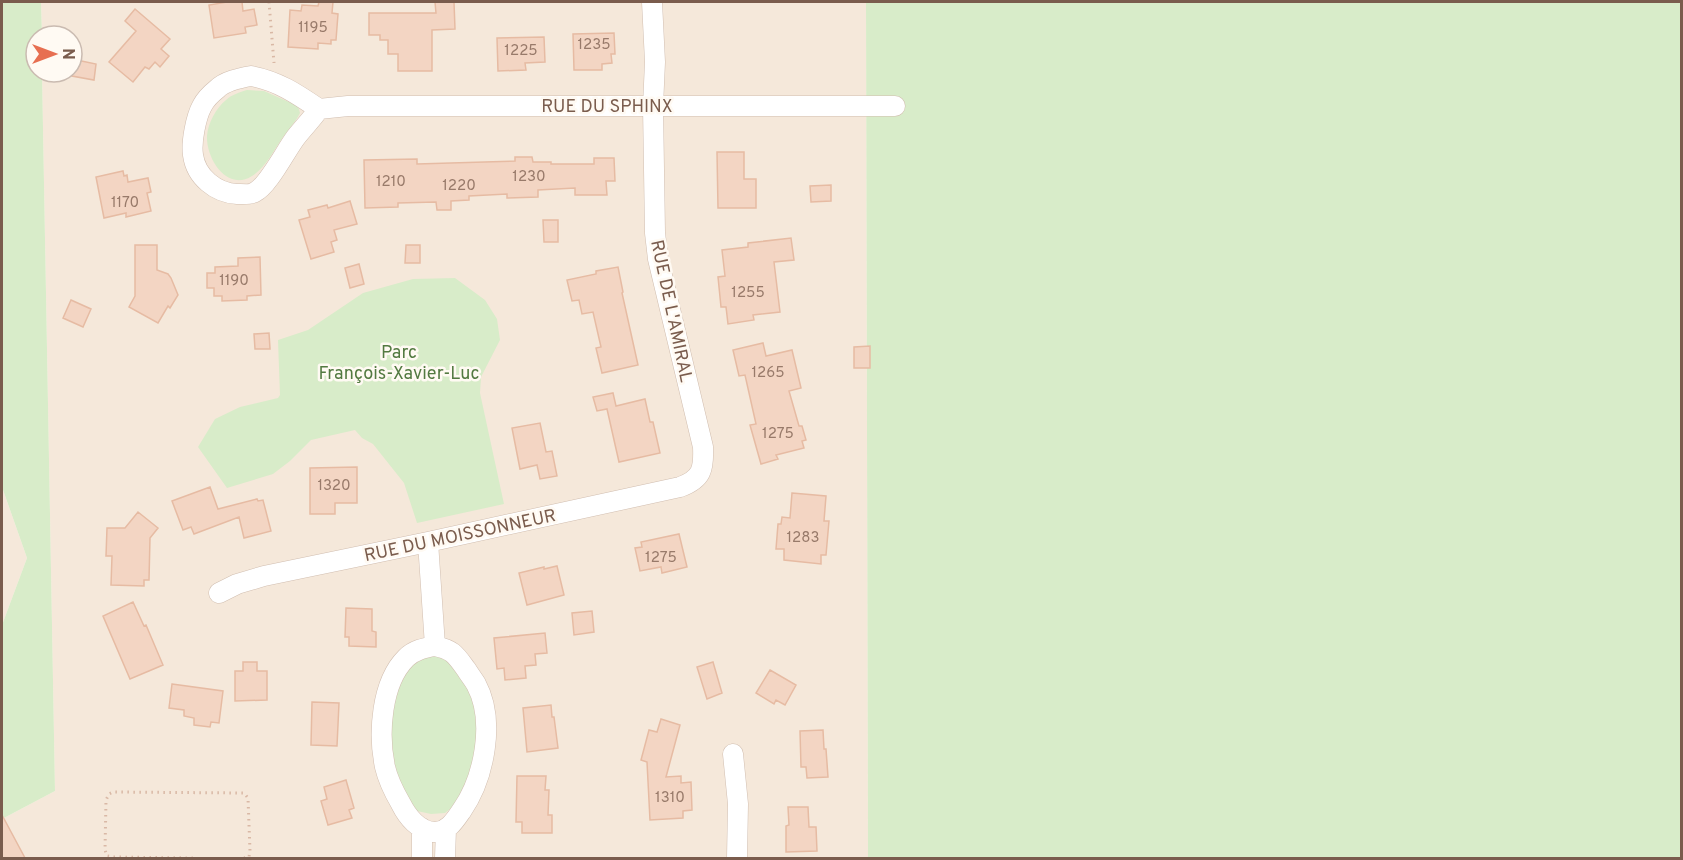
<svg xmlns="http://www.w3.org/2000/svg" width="1683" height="860" font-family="Overpass,sans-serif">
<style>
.residential{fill:#f5e8da}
.green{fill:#d8ecc9}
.building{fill:#f3d5c3;stroke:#e6bba3;stroke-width:1.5}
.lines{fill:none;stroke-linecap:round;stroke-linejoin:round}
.minor-casing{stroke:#d1beb0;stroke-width:21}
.path{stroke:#d9b8a5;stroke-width:3;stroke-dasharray:1.5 4.5;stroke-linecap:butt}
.minor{stroke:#fff;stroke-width:20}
.labels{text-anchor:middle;stroke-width:5;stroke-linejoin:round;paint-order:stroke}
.number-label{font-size:15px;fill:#987a6a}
.street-label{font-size:18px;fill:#7a5c4d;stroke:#fffaf3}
.park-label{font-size:18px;fill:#537a41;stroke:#fffaf3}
</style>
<rect width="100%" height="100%" fill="#fdf6ec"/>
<path class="residential" d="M41 2H866L868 858H2V819L55 791 42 72H72V36H42Z
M2 487 27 558 2 625Z"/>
<path class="green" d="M2 2H41L42 36H36V72H42L55 791 2 819V625L27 558 2 487Z
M866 2H1681V858H868Z
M247 90 264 91 298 106 300 113C295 123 287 131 281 140 273 152 265 168 252 176 227 192 206 159 207 136 208 123 216 108 226 100 231 95 240 92 247 90Z
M455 278 485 300 497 319 500 340 481 377 480 393 504 504 417 523 404 483 373 444 362 438 355 430 311 440 290 461 273 474 227 488 198 447 215 419 240 407 278 398 280 395 278 340 308 330 363 293 413 279Z
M436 655 447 658 468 686 473 701 478 725 473 767 455 805 445 813 431 814 417 811 404 797 390 751 393 696 405 673 414 663 425 657Z"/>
<path class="building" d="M227 2H242L243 11 254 9 257 25 245 27 246 33 214 38 209 5Z
M319 2H333L332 13 338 14 336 40H331V44L318 43V49L288 47 290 10 301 11 302 5 318 6Z
M435 2H454L455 29 432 30V71H398V54H388V40H380V35H369V13H436Z
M135 9 170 39 161 49 169 56 160 67 155 62 149 69 145 67 133 82 109 62 136 31 125 21Z
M614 33 615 54H611L612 63 602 64V70H574L573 34Z
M544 37 545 62 525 63 526 70 498 71 497 38Z
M72 59 96 64 94 80 72 76Z
M717 152H744V179H756V208H718Z
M515 157H532L533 162H551V164H594V158H614L615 181H606L607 195H575V188L538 190V197L507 198V194L469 196V200L451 201V210H437L436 202 398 203V207L365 208 364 160 417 159V164L515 161Z
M123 171 124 176 127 175 128 182 148 178 151 192 147 193 151 211 126 217V213L104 218 96 177Z
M831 185V201L811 202 810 186Z
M350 201 357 224 334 230 337 240 331 242 334 252 311 259 299 220 310 217 308 210 327 205 328 208Z
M543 220H558V242H544Z
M791 238 794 260 774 262 780 312 753 315 754 320 728 324 726 307H721L718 277 725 276 722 250 748 247V243Z
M135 245H157V270L168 274 171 278 178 295 170 308 168 306 158 323 129 307 135 296Z
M406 245H420V263H405Z
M260 257 261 295 247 296V300L222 301V296H214V288H207V273H215V267L238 266V258Z
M359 264 364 284 350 288 345 268Z
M618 267 623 292 622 293 638 365 602 373 596 348 601 347 593 312 582 314 579 300 572 301 567 280 596 274V271Z
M71 300 91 309 83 327 63 318Z
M269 333 270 349H255L254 334Z
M763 343 766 356 792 350 801 388 789 391 799 426H802L806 440 802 441 804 448 776 455 778 459 761 464 750 425 756 424 745 375 739 376 733 350Z
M870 346V368H854V347Z
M613 393 616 406 645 399 650 422H653L660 453 619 462 607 409 597 411 593 397Z
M540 423 546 452 552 451 557 476 540 479 537 465 520 469 512 428Z
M357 467V503H335V514H310V468Z
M210 487 218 509 257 499 258 501 263 500 271 531 244 538 239 517 194 534 191 527 183 530 172 501Z
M792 493 826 496 824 521H829L826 555H821V564L784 560V549H776L778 524H781L782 517 790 518Z
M138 512 158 528 150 538 149 580H144V586L111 585 112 556H106L107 528H125Z
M679 534 687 567 662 573 661 567 640 571 635 548 642 547 641 542Z
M557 566 564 595 527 605 519 573 544 567V569Z
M133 602 144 626 146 625 163 665 130 679 103 616Z
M346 608 372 609V631L376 632V647L349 646V637H345Z
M592 611 594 632 574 635 572 613Z
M545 633 547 653 535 654 536 665 525 666 526 678 505 680 504 668 497 669 494 638Z
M243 662H257V671H267V700L235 701V671H243Z
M713 662 722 693 707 699 697 667Z
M770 670 796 685 785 705 776 700 774 704 756 693Z
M172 684 223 691 219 723 211 722 210 727 194 725V718L184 716V710L169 708Z
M312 702 339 703 337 746 311 745Z
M551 705 552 717H554L558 748 527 752 523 708Z
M661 719 680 725 666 777 681 776V783L691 782 692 810 683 811V818L650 820 647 762 641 760 649 730 657 732Z
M823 730 824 749H826L828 777 807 778 806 767H801L800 731Z
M517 776H546L545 790H549L548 815H552V833H522V822H516Z
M346 780 354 808 349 810 352 818 328 825 321 801 327 799 324 787Z
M788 807H808L809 827H816L817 851 786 852V826L789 825Z
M2 815 25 858H2Z"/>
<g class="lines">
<defs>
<path id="minor" d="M251 76C278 81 297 94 319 109 312 119 303 128 296 137 286 150 268 186 255 192 251 195 242 194 237 194 216 193 196 177 193 155 191 142 196 117 202 106 205 100 212 93 217 89 225 81 240 78 251 76Z
M319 109 348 106H895
M428 542 435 646
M219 593 237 584 264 576 428 542 680 487C702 479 704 469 703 447L658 259 655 233 653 106 655 62 652 2
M435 646C453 650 455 654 466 669 469 674 473 679 476 684 496 721 484 778 462 810 455 820 448 832 435 832 419 832 407 816 401 804 394 792 388 780 385 767 378 734 381 683 406 658 414 650 424 648 435 646Z
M733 754 738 804 737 858
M422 828V858
M445 858 446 829"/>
</defs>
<use href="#minor" class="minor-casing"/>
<path class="path" d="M269 2 274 63
M193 858 113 857 107 856 105 850 106 800 109 794 113 792 244 793 248 798 250 851 249 857 244 858"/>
<use href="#minor" class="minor"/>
</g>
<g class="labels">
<g class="number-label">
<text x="313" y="32">1195</text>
<text x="594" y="49">1235</text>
<text x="521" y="55">1225</text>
<text x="529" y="181">1230</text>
<text x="391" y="186">1210</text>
<text x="459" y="190">1220</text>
<text x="125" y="207">1170</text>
<text x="234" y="285">1190</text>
<text x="748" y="297">1255</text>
<text x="768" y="377">1265</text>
<text x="778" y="438">1275</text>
<text x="334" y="490">1320</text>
<text x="803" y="542">1283</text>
<text x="661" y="562">1275</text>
<text x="670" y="802">1310</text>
</g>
<g class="street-label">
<text x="607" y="112">RUE DU SPHINX</text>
<text transform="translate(672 311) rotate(78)" y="6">RUE DE L'AMIRAL</text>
<text transform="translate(460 535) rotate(-12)" y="6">RUE DU MOISSONNEUR</text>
</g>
<g class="park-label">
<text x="399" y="358">Parc<tspan x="399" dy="21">François-Xavier-Luc</tspan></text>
</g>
</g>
<rect width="1683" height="860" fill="none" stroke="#7a5c4d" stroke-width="6"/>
<g transform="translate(54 54) rotate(90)"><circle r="28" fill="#fffaf3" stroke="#cabbb1" stroke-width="1.5"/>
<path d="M0-4.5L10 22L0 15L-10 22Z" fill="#e76f51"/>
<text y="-9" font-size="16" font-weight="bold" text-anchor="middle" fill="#7a5c4d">N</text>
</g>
</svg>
